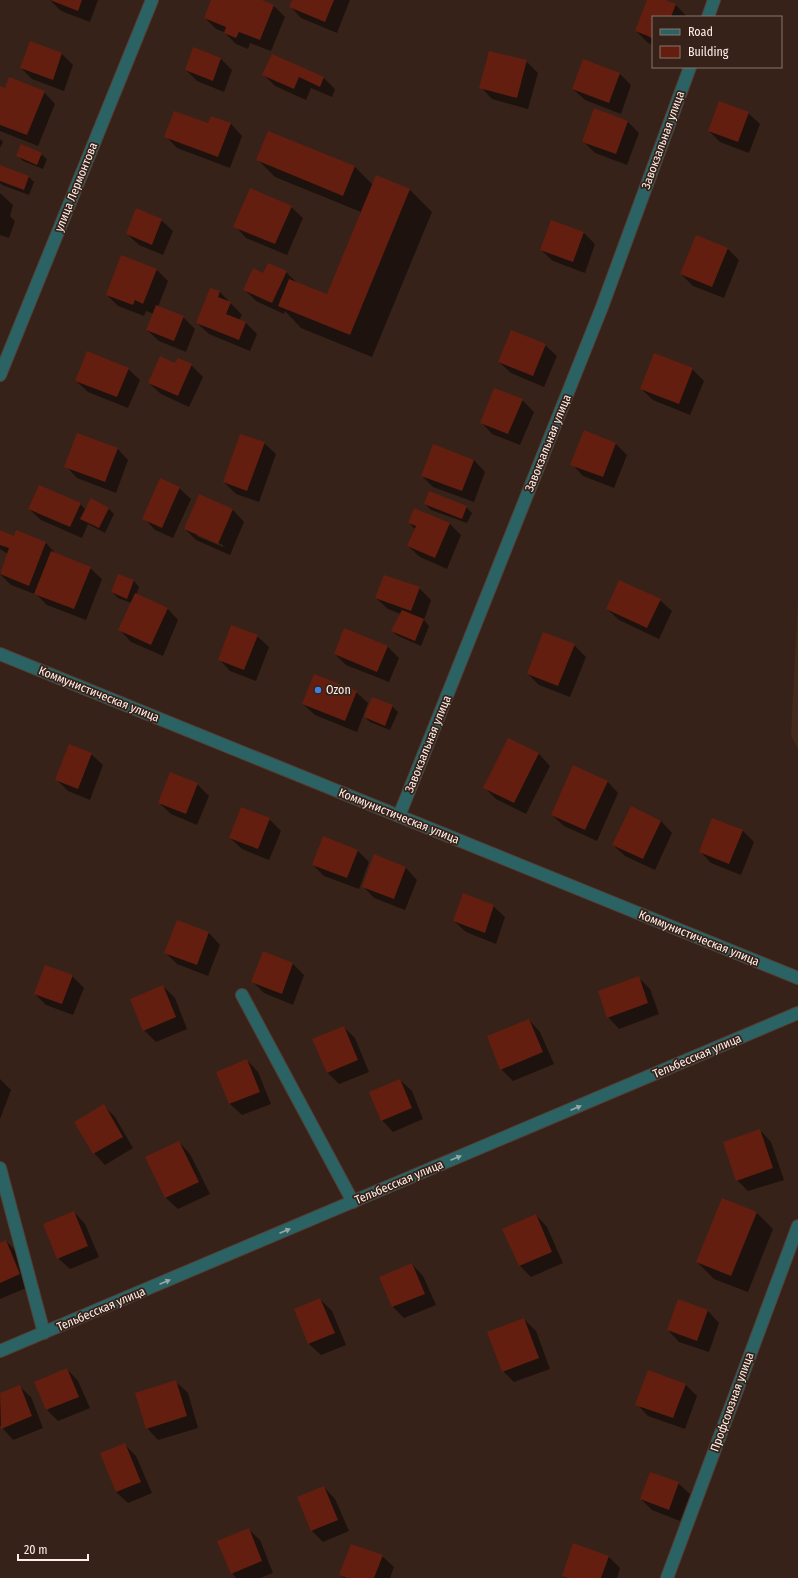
<svg xmlns="http://www.w3.org/2000/svg" width="798" height="1578" font-family="'Fira Sans Condensed',sans-serif">
<style>
.built{fill:#44291d}
.shadow{fill:#0007;fill-rule:evenodd}
.building{fill:#631e0f}
.lines{fill:none;stroke-linecap:round;stroke-linejoin:round}
.service-casing{stroke:#533f36;stroke-width:14}
.minor-casing{stroke:#533f36;stroke-width:14}
.tertiary-casing{stroke:#533f36;stroke-width:14}
.service{stroke:#2b6264;stroke-width:12}
.minor{stroke:#2b6264;stroke-width:12}
.tertiary{stroke:#2b6264;stroke-width:12}
.oneway{fill:#94a8a6}
.shop-dot{fill:#3f7fe0;stroke:#372219;stroke-width:1.5}
.labels{text-anchor:middle;stroke-width:3.5;stroke-linejoin:round;paint-order:stroke}
.street-label{font-size:12px;fill:#feefe9;stroke:#372219}
.poi-label{font-size:12px;fill:#feefe9;stroke:#372219;text-anchor:start}
</style>
<rect width="100%" height="100%" fill="#372219"/>
<path class="built" d="M798 599V749L791 735Z"/>
<path class="shadow" d="M50 0H98L90 22 61 11Z
M212 0H259L273 5 285 17 271 51 250 43 248 49 236 44 224 32 216 29 205 18Z
M293 0H350L337 33 301 18 290 6Z
M648 0H662L676 5 687 17H653V37L649 35V37L653 39V45L648 43 636 31Z
M30 42 62 54 73 65 64 91 32 79 21 68Z
M273 55 324 78 335 89 332 97 311 88 306 100 275 86 264 75Z
M221 59 232 70 224 92 197 81 186 70Z
M526 61 538 73 528 109 492 99 481 87Z
M620 74 631 85 621 114 585 100 573 89Z
M0 87 5 89 44 92 55 104 38 146 0 131Z
M748 113 760 124 749 153 720 142 709 131Z
M212 117 231 124 242 136 230 168 177 148 166 136 209 125Z
M628 122 639 133 627 165 595 153 583 141Z
M269 132 355 167 373 185 376 176 410 190 432 212 372 357 301 328 285 311 284 314 256 301 244 289 264 274 286 272 297 283 328 295 361 212 275 177 258 160Z
M0 139 3 142 0 148Z
M41 154 47 159 43 169 23 161 17 155Z
M0 169 29 177 34 182 29 195 2 185 0 183Z
M0 193 13 205 10 216 15 221 9 238 0 235Z
M291 207 303 218 287 255 246 238 235 226Z
M161 220 173 231 163 255 139 245 127 234Z
M552 221 584 233 595 244 585 273 553 261 541 250Z
M727 248 739 260 724 298 693 286 681 274Z
M156 269 168 281 158 307 183 317 195 329 186 352 159 341 147 330 154 314 146 311 144 316 118 306 107 295Z
M211 289 220 292 242 315 239 320 246 323 257 334 250 351 209 334 197 323Z
M545 345 557 356 544 387 511 373 499 362Z
M176 364 191 365 203 377 189 407 161 394 149 383Z
M128 369 140 380 128 408 88 392 76 381Z
M692 369 704 381 690 415 653 400 641 389Z
M522 400 534 412 520 445 492 434 481 422Z
M585 431 616 444 627 455 614 488 583 476 572 464Z
M264 443 276 454 259 502 236 494 224 482Z
M117 448 128 460 116 493 77 478 66 466Z
M474 460 485 472 474 502 433 487 422 476Z
M179 488 191 499 173 538 155 530 144 518Z
M199 495 233 510 244 522 230 555 196 540 185 529ZM197 534 223 545V547L197 536Z
M91 500 109 509 114 514 105 533 88 524 82 538 41 520 29 509 80 504 86 510Z
M425 504 466 507 472 513 467 523 431 510Z
M415 509 450 524 461 535 447 569 420 557 408 546 415 529 409 523Z
M0 531 15 537 46 543 57 555 90 568 102 579 86 620 47 605 37 595 11 585 0 574 8 554 0 549Z
M119 575 134 581 139 587 136 595 167 608 178 620 163 656 131 642 120 630 131 603 118 598 112 592Z
M419 588 431 600 424 620 429 626 421 646 398 636 392 631 401 614 388 609 376 598Z
M660 600 672 611 659 639 619 620 607 609Z
M257 636 269 647 256 681 230 671 219 659Z
M574 645 586 657 570 697 539 685 528 674Z
M387 646 399 658 389 682 346 665 335 654Z
M356 692 368 703 357 732 315 715 303 704Z
M392 706 398 712 390 730 370 722 365 717Z
M508 739 539 754 550 766 526 814 496 799 484 787Z
M91 754 103 765 90 800 68 791 57 780Z
M607 781 618 793 597 841 564 826 552 815Z
M197 784 209 796 197 825 171 814 159 803Z
M269 819 281 831 269 860 242 849 230 838Z
M661 821 672 833 655 870 625 856 613 845Z
M742 830 754 842 741 875 711 863 700 851Z
M323 837 358 851 369 862 359 889 324 876 313 865Z
M375 856 406 868 417 880 405 910 374 898 363 886Z
M493 906 505 917 496 944 466 932 454 921Z
M178 921 209 933 220 945 208 976 177 964 165 952Z
M264 953 293 964 304 975 293 1005 264 993 253 982Z
M72 976 84 988 73 1015 46 1005 35 994Z
M638 977 650 989 659 1014 619 1029 608 1017Z
M163 986 175 998 187 1029 156 1042 144 1030Z
M529 1020 540 1032 554 1064 513 1081 501 1069Z
M344 1027 355 1038 369 1072 339 1084 328 1073 314 1039Z
M247 1060 258 1072 271 1104 242 1115 230 1104 217 1072Z
M0 1079 11 1090 0 1119Z
M400 1080 412 1091 423 1119 393 1132 382 1120Z
M104 1106 115 1117 133 1148 105 1165 94 1153Z
M760 1130 771 1142 784 1180 748 1191 737 1180Z
M179 1142 190 1154 210 1194 178 1209 166 1198 147 1158Z
M74 1212 85 1224 99 1257 70 1269 58 1258Z
M756 1212 773 1229 748 1292 714 1279 697 1262Z
M536 1215 547 1227 563 1263 531 1277 520 1266 504 1230Z
M6 1241 18 1253 31 1286 0 1299V1244Z
M412 1264 423 1276 436 1305 404 1318 393 1307 381 1277Z
M320 1299 332 1311 346 1345 321 1355 309 1344 295 1310Z
M679 1301 708 1311 719 1323 709 1352 679 1342 668 1330Z
M524 1319 536 1331 550 1369 514 1382 503 1371Z
M67 1369 78 1381 90 1408 58 1421 47 1410Z
M176 1382 188 1393 198 1428 158 1440 147 1428Z
M685 1384 697 1396 685 1429 648 1416 637 1404Z
M19 1386 31 1397 43 1428 13 1440 0 1425V1394Z
M125 1445 136 1456 152 1493 128 1503 116 1492Z
M678 1483 690 1494 680 1521 652 1510 641 1499Z
M324 1487 335 1499 349 1531 323 1542 312 1531Z
M248 1529 260 1540 273 1573 260 1578H236L232 1573Z
M574 1544 609 1557 620 1568 617 1578H565L563 1576Z
M382 1556 394 1567 390 1578H344L341 1575Z"/>
<path class="building" d="M50 0H82L78 11Z
M211 0H262L274 5 260 40 239 32 236 38 224 33 226 27 204 18Z
M292 0H334L325 22 289 7Z
M647 0H665L676 4 671 17H653V38L635 31Z
M30 41 62 53 53 80 20 68Z
M193 47 221 58 213 81 185 70Z
M489 51 527 60 517 98 479 88Z
M272 54 324 77 320 87 299 77 294 89 262 75Z
M583 59 620 73 609 103 572 89Z
M9 77 45 91 27 135 0 125V86L5 88Z
M719 101 749 112 738 142 708 131Z
M594 108 628 121 616 154 582 142Z
M174 111 208 123 211 116 231 123 218 157 164 137Z
M268 131 355 166 343 196 256 160Z
M21 144 42 153 37 165 16 156Z
M0 165 29 176 24 190 0 181Z
M376 175 410 189 350 335 278 306 289 279 327 294Z
M250 188 292 206 275 244 233 227Z
M136 208 162 219 152 245 126 234Z
M551 220 584 232 573 262 540 250Z
M696 235 728 248 712 287 680 274Z
M121 255 157 269 143 304 135 300 133 305 106 295Z
M268 263 287 271 272 303 243 290 253 268 263 273Z
M210 288 220 291 218 297 231 302 226 314 246 322 239 340 196 323Z
M156 305 184 316 174 341 146 330Z
M511 330 546 344 533 376 498 362Z
M87 351 129 368 117 397 75 381Z
M654 353 693 368 679 404 640 389Z
M160 356 175 363 178 358 192 364 178 396 148 383Z
M494 388 523 399 508 434 480 423Z
M584 430 616 443 603 477 570 465Z
M77 433 118 448 105 482 64 467Z
M240 434 265 442 247 491 223 482Z
M433 444 474 460 462 491 421 476Z
M160 478 180 487 162 528 142 519Z
M39 485 81 503 70 527 28 509Z
M429 491 467 506 462 519 424 504Z
M199 494 233 509 218 544 184 529Z
M91 498 109 508 99 528 80 519Z
M414 508 450 523 435 558 407 546 416 526 408 523Z
M0 530 14 536 16 530 46 542 29 586 0 574 9 548 0 545Z
M51 551 91 567 74 609 34 594Z
M118 574 134 580 127 599 111 592Z
M384 575 420 587 411 611 375 598Z
M619 580 661 599 647 628 606 609Z
M135 593 168 608 151 645 118 630Z
M402 610 424 619 415 641 391 631Z
M231 625 258 635 244 670 218 660Z
M344 628 388 646 377 672 334 654Z
M543 632 575 644 558 686 527 674Z
M314 674 357 691 345 721 302 704Z
M372 697 393 705 385 726 364 717Z
M508 738 539 753 514 803 483 788Z
M69 744 92 753 78 789 55 780Z
M573 765 608 781 585 830 551 815Z
M170 772 198 783 186 814 158 803Z
M631 806 661 821 643 859 612 845Z
M241 807 270 818 258 849 229 838Z
M712 818 743 830 729 864 699 852Z
M323 836 358 850 347 878 312 865Z
M374 854 406 867 394 899 362 887Z
M463 893 494 905 485 933 453 921Z
M177 920 209 932 197 965 164 953Z
M263 951 293 963 282 994 251 982Z
M45 965 73 975 62 1004 34 994Z
M639 976 648 1003 607 1018 598 991Z
M163 985 176 1017 143 1031 130 999Z
M529 1019 543 1052 500 1070 487 1036Z
M344 1026 358 1060 327 1073 312 1039Z
M247 1059 260 1092 229 1104 216 1072Z
M400 1079 412 1108 381 1121 369 1092Z
M104 1104 123 1137 93 1154 74 1122Z
M760 1129 773 1168 736 1181 723 1142Z
M179 1141 199 1182 165 1198 145 1157Z
M722 1198 757 1212 731 1276 696 1262Z
M74 1211 88 1246 57 1259 43 1224Z
M536 1214 552 1252 519 1266 502 1229Z
M6 1240 20 1274 0 1283V1243Z
M412 1263 425 1294 392 1307 379 1277Z
M320 1298 335 1333 308 1344 294 1309Z
M678 1299 708 1310 697 1341 667 1330Z
M524 1318 539 1358 502 1372 487 1332Z
M67 1368 79 1397 46 1410 34 1382Z
M648 1370 686 1384 673 1418 635 1405Z
M176 1380 187 1416 146 1429 135 1393Z
M20 1385 32 1416 1 1429 0 1393Z
M125 1443 141 1482 116 1492 100 1453Z
M650 1472 679 1482 669 1510 640 1499Z
M324 1486 338 1520 311 1531 297 1497Z
M249 1528 262 1561 231 1574 217 1541Z
M573 1543 609 1556 601 1578H567L562 1576Z
M351 1544 383 1555 374 1578H347L339 1575Z"/>
<g class="lines">
<defs>
<path id="service" d="M242 995 353 1202
M0 1168 44 1333"/>
<path id="minor" d="M708 17 714 0
M0 375 152 0
M399 816 602 307 690 67
M667 1578 798 1226"/>
<path id="tertiary" d="M0 654 798 978
M0 1351 798 1013"/>
</defs>
<use href="#service" class="service-casing"/>
<use href="#minor" class="minor-casing"/>
<use href="#tertiary" class="tertiary-casing"/>
<use href="#service" class="service"/>
<use href="#minor" class="minor"/>
<use href="#tertiary" class="tertiary"/>
</g>
<defs><path id="oneway-solid" d="M-6-.8H1V-3.2L6.5 0L1 3.2V.8H-6Z"/></defs>
<g class="oneway">
<use href="#oneway-solid" transform="translate(576 1108) rotate(-23)"/>
<use href="#oneway-solid" transform="translate(456 1158) rotate(-23)"/>
<use href="#oneway-solid" transform="translate(285 1231) rotate(-23)"/>
<use href="#oneway-solid" transform="translate(165 1282) rotate(-23)"/>
</g>
<circle class="shop-dot" cx="318" cy="690" r="4"/>
<g class="labels">
<g class="street-label">
<text transform="translate(663 140) rotate(-70)" y="4">Завокзальная улица</text>
<text transform="translate(76 187) rotate(-68)" y="4">улица Лермонтова</text>
<text transform="translate(548 443) rotate(-68)" y="4">Завокзальная улица</text>
<text transform="translate(99 694) rotate(22)" y="4">Коммунистическая улица</text>
<text transform="translate(428 744) rotate(-68)" y="4">Завокзальная улица</text>
<text transform="translate(399 816) rotate(22)" y="4">Коммунистическая улица</text>
<text transform="translate(699 938) rotate(22)" y="4">Коммунистическая улица</text>
<text transform="translate(697 1056) rotate(-23)" y="4">Тельбесская улица</text>
<text transform="translate(399 1182) rotate(-23)" y="4">Тельбесская улица</text>
<text transform="translate(101 1309) rotate(-23)" y="4">Тельбесская улица</text>
<text transform="translate(732 1402) rotate(-70)" y="4">Профсоюзная улица</text>
</g>
<g class="poi-label">
<text x="326" y="694">Ozon</text>
</g>
</g>
<rect x="652" y="16" width="130" height="52" fill="#372219" stroke="#87746c"/>
<rect x="660" y="29" width="20" height="6" fill="#2b6264" stroke="#87746c"/>
<text x="688" y="36" font-size="12" fill="#feefe9">Road</text>
<rect x="660" y="46" width="20" height="12" fill="#631e0f" stroke="#87746c"/>
<text x="688" y="56" font-size="12" fill="#feefe9">Building</text>
<path d="M18 1554v6h70v-6" fill="none" stroke="#feefe9" stroke-width="2"/>
<text x="24" y="1554" font-size="12" fill="#feefe9" stroke="#372219" stroke-width="3" paint-order="stroke">20 m</text>
</svg>
